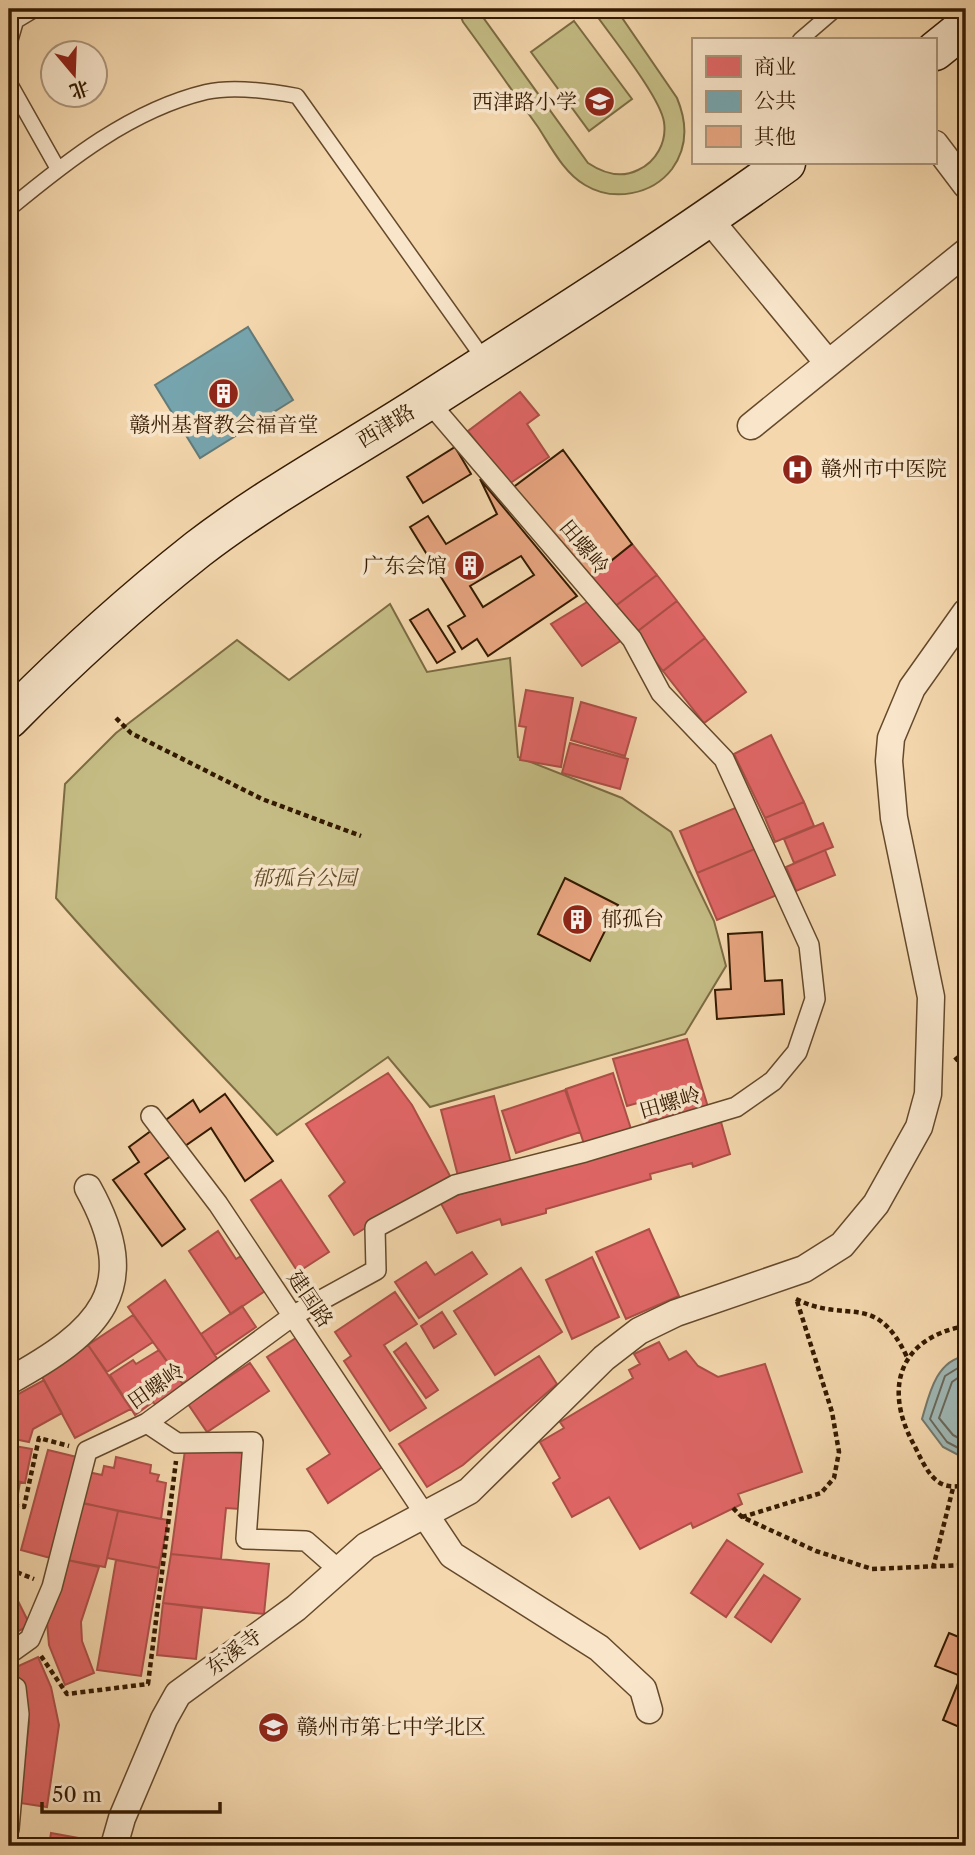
<svg xmlns="http://www.w3.org/2000/svg" width="975" height="1855" font-family="'Libre Caslon Text','Noto Serif SC',serif">
<style>
.green{fill:#c4bc84;stroke:#7c6b42;stroke-width:2}
.water{fill:#9fb7b4;stroke:#74786c;stroke-width:2}
.shops{fill:#e06666;stroke:#ac4f47;stroke-width:2}
.public{fill:#76a5af;stroke:#627b7a;stroke-width:2}
.lines{fill:none;stroke-linecap:round;stroke-linejoin:round}
.shore{stroke:#6a685a;stroke-width:2}
.building{fill:#e7a580;stroke:#341a00;stroke-width:2;fill-rule:evenodd}
.service-casing{stroke:#64492b;stroke-width:17}
.pedestrian-casing{stroke:#64492b;stroke-width:22}
.minor-casing{stroke:#64492b;stroke-width:29}
.secondary-casing{stroke:#341a00;stroke-width:41}
.path{stroke:#341a00;stroke-width:4.5;stroke-dasharray:5 3.5;stroke-linecap:butt}
.service{stroke:#f8e5ca;stroke-width:14}
.pedestrian{stroke:#f8e5ca;stroke-width:19}
.minor{stroke:#f8e5ca;stroke-width:26}
.secondary{stroke:#f8e5ca;stroke-width:38}
.labels{text-anchor:middle;stroke-width:7;stroke-linejoin:round;paint-order:stroke}
.poi-label{font-size:21px;fill:#341a00;stroke:#f8e5ca;text-anchor:start}
.street-label{font-size:21px;fill:#341a00;stroke:#f8e5ca}
.park-label{font-size:21px;font-style:italic;fill:#5f4b28;stroke:#f8e5ca}
</style>
<rect width="100%" height="100%" fill="#f4d7ad"/>
<filter id="stains"><feTurbulence type="fractalNoise" baseFrequency=".00286" numOctaves="4"/><feColorMatrix values="0 0 0 0 .2 0 0 0 0 .09 0 0 0 0 .02 0 0 0 .5 -.17"/></filter>
<radialGradient id="worn" r=".72"><stop offset=".6" stop-color="#630" stop-opacity="0"/><stop offset="1" stop-color="#630" stop-opacity=".3"/></radialGradient>
<path class="green" d="M458 9H477L588 163C603 173 620 179 638 170 656 162 667 142 664 122 660 96 609 34 592 9H616L677 98C687 122 688 147 672 169 652 195 613 202 585 185 564 173 551 147 538 127 513 92 489 57 463 22Z
M574 21 632 99 589 131 531 52Z
M390 604 427 672 510 658 518 757 622 798 671 832 714 921 726 966 685 1034 430 1107 388 1057 277 1135C205 1054 126 980 56 898L65 784 116 733 237 640 289 680Z
M966 718V924C956 887 955 754 966 718Z"/>
<path class="water" d="M966 1356V1459L943 1447 922 1419C929 1395 936 1360 966 1356Z"/>
<path class="shops" d="M520 392 539 415 527 424 549 457 509 484 468 431Z
M632 544 657 575 610 610 587 580Z
M657 575 677 601 634 634 614 607Z
M592 599 625 638 582 666 551 624Z
M677 601 705 638 663 671 634 634Z
M705 638 746 692 704 723 663 671Z
M526 690 573 698 561 767 520 760 526 727 519 726Z
M581 702 636 718 625 756 571 740Z
M771 735 804 802 765 818 734 754Z
M570 743 628 759 620 789 562 773Z
M804 802 814 826 775 842 765 818Z
M740 806 757 848 697 873 680 831Z
M823 823 833 847 794 863 784 839Z
M757 848 777 895 717 920 697 873Z
M825 850 835 875 796 891 786 867Z
M687 1039 708 1107 647 1125 641 1102 627 1106 613 1059Z
M388 1073 412 1105 450 1176 354 1235 329 1196 345 1182 306 1124Z
M613 1073 632 1132 585 1147 566 1089Z
M565 1090 580 1132 516 1153 502 1111Z
M494 1096 511 1163 458 1176 441 1110Z
M721 1122 730 1154 693 1167 692 1163 650 1174 651 1179 546 1209V1213L502 1225 500 1219 457 1233 439 1200Z
M281 1180 329 1252 298 1272 251 1200Z
M649 1229 679 1296 626 1319 596 1252Z
M218 1231 236 1259 241 1256 265 1291 231 1314 189 1251Z
M472 1252 487 1274 419 1318 395 1282 426 1262 435 1275Z
M592 1257 619 1317 572 1339 546 1280Z
M521 1268 562 1332 495 1375 454 1311Z
M165 1280 222 1366 188 1391 128 1307Z
M395 1292 417 1324 384 1345 426 1408 390 1431 344 1361 351 1356 335 1332Z
M242 1306 256 1327 215 1355 201 1334Z
M442 1312 456 1334 434 1348 421 1326Z
M133 1315 153 1342 107 1372 88 1345Z
M299 1336 384 1466 328 1503 307 1469 330 1454 267 1357Z
M659 1342 669 1360 686 1351 698 1366 718 1377 765 1364 802 1472 738 1494 742 1504 693 1528 691 1523 640 1549 609 1497 572 1517 553 1483 560 1478 540 1442 564 1428 560 1422 633 1378 629 1370 640 1364 634 1354Z
M406 1343 438 1390 426 1398 394 1352Z
M88 1345 131 1409 75 1438 41 1375Z
M159 1350 186 1388 157 1407 153 1402 135 1415 110 1375 133 1360 136 1364Z
M539 1356 557 1384 463 1465 427 1487 399 1444Z
M250 1363 269 1391 207 1432 188 1404Z
M44 1380 62 1413 33 1429 29 1442 9 1438V1399Z
M9 1445 32 1449 25 1483 9 1479Z
M48 1450 81 1458 54 1559 21 1550Z
M185 1450 246 1453 240 1509 226 1508 221 1559 171 1554Z
M116 1457 151 1465 150 1473 159 1475 157 1481 166 1483 161 1519 81 1503 88 1472 102 1475 104 1466 114 1468Z
M9 1479 20 1482 17 1500 9 1499Z
M79 1502 118 1511 105 1567 67 1560Z
M118 1511 168 1520 159 1568 107 1558Z
M727 1540 763 1564 726 1617 691 1593Z
M171 1554 269 1564 264 1614 163 1603Z
M67 1560 99 1567 81 1622 82 1641 94 1673 65 1685 49 1645 47 1622Z
M116 1560 159 1568 141 1676 97 1670Z
M764 1575 800 1599 771 1642 735 1617Z
M15 1595 30 1625 9 1636V1598Z
M163 1603 202 1608 196 1659 157 1655Z
M38 1657 51 1687 59 1725 47 1807 20 1803 29 1722 25 1697 12 1669Z
M51 1833 101 1842 100 1846H49Z"/>
<path class="public" d="M248 327 293 400 200 458 155 385Z"/>
<g class="lines">
<path class="shore" d="M966 1363 945 1376 930 1419 947 1442 966 1452
M966 1372 952 1382 939 1418 953 1435 966 1442"/>
</g>
<path class="building" d="M455 447 471 474 423 503 407 477Z
M563 450 632 544 587 580 511 489Z
M480 479 577 596 488 656 477 639 462 649 448 626 465 616 410 527 428 516 446 544 497 514ZM521 556 534 575 483 607 470 586Z
M428 609 455 652 437 663 410 620Z
M565 878 618 905 590 961 538 934Z
M762 932 765 981 782 980 784 1014 717 1019 715 990 731 989 728 934Z
M225 1094 273 1161 245 1181 211 1128 145 1174 185 1229 162 1246 113 1180 139 1162 129 1147 193 1100 200 1112Z
M949 1633 966 1640 964 1729 943 1720 961 1676 935 1666Z"/>
<g class="lines">
<defs>
<path id="service" d="M800 40 836 9
M9 45 16 21 36 9
M9 82 58 169
M9 209C67 161 131 110 206 92 233 86 270 91 297 96L486 362"/>
<path id="pedestrian" d="M151 1116 218 1204 424 1513
M147 1423 177 1443 253 1442 246 1539 306 1541 339 1570
M9 1654 30 1639 52 1587 87 1451 147 1423 294 1315 376 1270 375 1228 455 1185 585 1152 736 1107 773 1081 797 1052 815 999 809 945 724 759 661 693 632 639 428 401
M9 1683 16 1688 19 1714 9 1829"/>
<path id="minor" d="M935 144 966 185
M709 219 828 363
M751 426 966 252
M9 1381C98 1332 145 1290 88 1188
M424 1513 452 1555 599 1648 643 1689 649 1710
M114 1846 122 1818 164 1719 178 1694 296 1608 366 1546 469 1491 604 1358 639 1331 676 1313 804 1269 842 1245 876 1204 919 1127 928 1094 931 997 894 818 889 761 891 738 912 688 966 612"/>
<path id="secondary" d="M935 51 966 26
M9 719C69 658 131 602 198 549 271 493 352 450 429 400 549 323 670 247 786 163"/>
</defs>
<use href="#service" class="service-casing"/>
<use href="#pedestrian" class="pedestrian-casing"/>
<use href="#minor" class="minor-casing"/>
<use href="#secondary" class="secondary-casing"/>
<path class="path" d="M116 718 131 733 262 799 361 836
M955 1057 966 1071
M796 1299C849 1325 875 1290 907 1357
M966 1326C900 1337 883 1387 913 1443 919 1454 926 1472 936 1480 945 1488 956 1487 966 1485
M733 1508 742 1517 816 1551 872 1569 966 1565
M742 1517 821 1493 834 1478 839 1452 832 1412 797 1301
M9 1568 17 1506 24 1507 39 1438 69 1446
M933 1568 953 1488
M9 1569 34 1579
M41 1656 67 1694 148 1684 176 1461"/>
<use href="#service" class="service"/>
<use href="#pedestrian" class="pedestrian"/>
<use href="#minor" class="minor"/>
<use href="#secondary" class="secondary"/>
</g>
<defs>
<symbol id="school-disc" viewBox="-11 -11 22 22"><circle r="9.5" fill="#8f2418" stroke="#f8e5ca"/><path d="M0-5L7-2L0 1L-7-2ZM-4 1L0 2.5L4 1V4Q0 6-4 4Z" fill="#fff"/></symbol>
<symbol id="building-disc" viewBox="-11 -11 22 22"><circle r="9.5" fill="#8f2418" stroke="#f8e5ca"/><path d="M-4-6H4V6H1V3H-1V6H-4ZM-2.5-4.3h1.7v1.8h-1.7ZM.8-4.3h1.7v1.8H.8ZM-2.5-1h1.7V.8h-1.7ZM.8-1h1.7V.8H.8Z" fill="#fff"/></symbol>
<symbol id="hospital-disc" viewBox="-11 -11 22 22"><circle r="9.5" fill="#8f2418" stroke="#f8e5ca"/><path d="M-5-5h3v3.5h4V-5h3V5h-3V1.5h-4V5h-3Z" fill="#fff"/></symbol>
</defs>
<g fill-rule="evenodd">
<use href="#school-disc" x="582" y="84" width="35" height="35"/>
<use href="#building-disc" x="206" y="376" width="35" height="35"/>
<use href="#hospital-disc" x="780" y="452" width="35" height="35"/>
<use href="#building-disc" x="452" y="548" width="35" height="35"/>
<use href="#building-disc" x="560" y="902" width="35" height="35"/>
<use href="#school-disc" x="256" y="1710" width="35" height="35"/>
</g>
<g class="labels">
<g class="poi-label">
<text x="577" y="109" text-anchor="end">西津路小学</text>
<text x="224" y="432" text-anchor="middle">赣州基督教会福音堂</text>
<text x="821" y="476">赣州市中医院</text>
<text x="447" y="573" text-anchor="end">广东会馆</text>
<text x="601" y="926">郁孤台</text>
<text x="297" y="1734">赣州市第七中学北区</text>
</g>
<g class="street-label">
<text transform="translate(386 426) rotate(-31)" y="7">西津路</text>
<text transform="translate(584 547) rotate(50)" y="7">田螺岭</text>
<text transform="translate(670 1103) rotate(-16)" y="7">田螺岭</text>
<text transform="translate(310 1299) rotate(56)" y="7">建国路</text>
<text transform="translate(156 1386) rotate(-35)" y="7">田螺岭</text>
<text transform="translate(234 1652) rotate(-36)" y="7">东溪寺</text>
</g>
<g class="park-label">
<text x="304" y="885">郁孤台公园</text>
</g>
</g>
<rect width="975" height="1855" fill="none" stroke="#f4d7ad" stroke-width="35"/>
<rect x="10" y="10" width="954" height="1834" fill="none" stroke="#341a00" stroke-width="3.5"/>
<rect x="18" y="18" width="940" height="1820" fill="none" stroke="#341a00" stroke-width="2"/>
<rect x="692" y="38" width="245" height="126" fill="#f8e5ca" stroke="#aa9479" stroke-width="2"/>
<rect x="706" y="56" width="35" height="21" fill="#e06666" stroke="#aa9479" stroke-width="2"/>
<text x="754" y="74" font-size="21" fill="#341a00">商业</text>
<rect x="706" y="91" width="35" height="21" fill="#76a5af" stroke="#aa9479" stroke-width="2"/>
<text x="754" y="108" font-size="21" fill="#341a00">公共</text>
<rect x="706" y="126" width="35" height="21" fill="#e7a580" stroke="#aa9479" stroke-width="2"/>
<text x="754" y="144" font-size="21" fill="#341a00">其他</text>
<g transform="translate(74 74) rotate(161)"><circle r="33" fill="#f8e5ca" stroke="#aa9479" stroke-width="2"/>
<path d="M0-5L12 26L0 18L-12 26Z" fill="#8f2418"/>
<text y="-10" font-size="19" font-weight="bold" text-anchor="middle" fill="#341a00">北</text>
</g>
<path d="M42 1802v10h178v-10" fill="none" stroke="#341a00" stroke-width="3.5"/>
<text x="52" y="1802" font-size="21" fill="#341a00" stroke="#f8e5ca" stroke-width="5" paint-order="stroke">50 m</text>
<rect width="100%" height="100%" filter="url(#stains)"/>
<rect width="100%" height="100%" fill="url(#worn)"/>
</svg>
